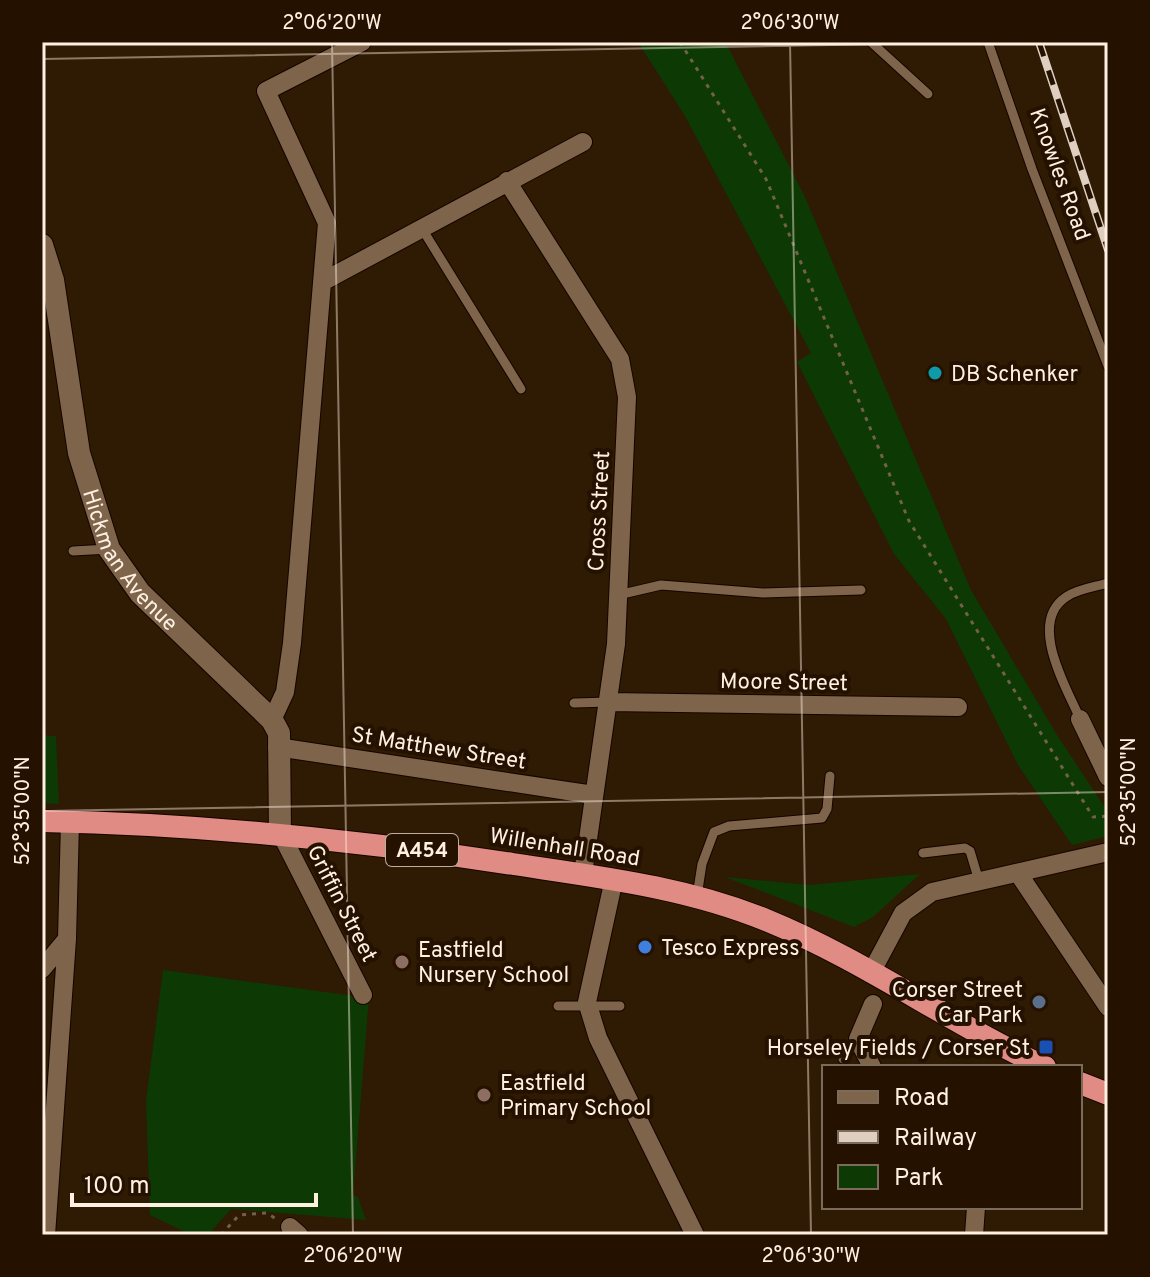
<svg xmlns="http://www.w3.org/2000/svg" width="1150" height="1277" font-family="Overpass,sans-serif">
<style>
.green{fill:#0d3904}
.lines{fill:none;stroke-linecap:round;stroke-linejoin:round}
.service-casing{stroke:#160400;stroke-width:11}
.minor-casing{stroke:#160400;stroke-width:20}
.tertiary-casing{stroke:#160400;stroke-width:24}
.trunk-casing{stroke:#160400;stroke-width:24}
.path{stroke:#73604b;stroke-width:3;stroke-dasharray:4 6;stroke-linecap:butt}
.service{stroke:#7d644b;stroke-width:9}
.minor{stroke:#7d644b;stroke-width:18}
.tertiary{stroke:#7d644b;stroke-width:22}
.trunk{stroke:#e08b83;stroke-width:22}
.rail-casing{stroke:#dfcfc0;stroke-width:8}
.rail{stroke:#251100;stroke-width:5;stroke-dasharray:15;stroke-linecap:butt}
.ticks{fill:none;stroke:#fff0e2;stroke-width:2;stroke-opacity:0.45}
.culture-dot{fill:#0f9aa8;stroke:#251100;stroke-width:3}
.shop-dot{fill:#3f7fe0;stroke:#251100;stroke-width:3}
.education-dot{fill:#8d6e63;stroke:#251100;stroke-width:3}
.service-dot{fill:#5c6f8a;stroke:#251100;stroke-width:3}
.transit-dot{fill:#1a4fb4;stroke:#251100;stroke-width:3}
.labels{text-anchor:middle;stroke-width:8;stroke-linejoin:round;paint-order:stroke}
.shield{fill:#251100;stroke:#bead9e;stroke-width:2}
.shield-label{font-size:20px;font-weight:bold;fill:#fff0e2}
.street-label{font-size:22px;fill:#fff0e2;stroke:#251100}
.poi-label{font-size:22px;fill:#fff0e2;stroke:#251100;text-anchor:start}
.neatline{fill:none;stroke:#fff0e2;stroke-width:3}
.ticks-label{font-size:20px;text-anchor:middle;fill:#fff0e2}
</style>
<rect width="100%" height="100%" fill="#2f1a03"/>
<path class="green" d="M638 42H725L732 55 805 197 971 590 1057 735 1108 812V836L1072 845 1018 765 946 619 894 554 797 362 811 353 685 116Z
M42 735 56 736 59 804 42 803Z
M920 874 873 917 854 927 725 877 810 885Z
M163 970 369 998 353 1195 358 1197 366 1220 231 1209 208 1235H191L150 1215 146 1101Z"/>
<g class="lines">
<defs>
<path id="service" d="M871 42 928 94
M988 42 1032 169 1108 366
M421 227 521 389
M73 551 109 549
M618 595 661 585 763 593 861 590
M574 703 609 702
M1080 719C1067 688 1027 623 1066 597 1077 589 1095 587 1108 583
M923 853 965 848 970 851 979 881
M697 896 702 864 714 832 729 826 822 818 827 809 830 776
M558 1006H620
M843 1059 858 1039"/>
<path id="minor" d="M507 181 620 359 627 397 616 644 583 874
M322 282 583 142
M609 702 958 707
M1080 719 1108 777
M272 720 285 692 292 643 327 223 266 91 362 42
M277 747 594 795
M280 832 363 995
M1018 873 1108 1007
M614 879 587 1002 598 1038 695 1235
M42 969 67 939
M872 971 903 913 932 892 1108 852
M872 1067 858 1039 873 1004
M290 1227 299 1235
M46 1235 67 939 70 822
M974 1235 976 1207"/>
<g id="tertiary">
<path id="s1" d="M42 245 53 280 79 453 109 549 140 593 272 720 279 733 280 832"/>
</g>
<path id="trunk" d="M42 821C201 824 356 840 513 864 599 877 685 887 766 920 864 960 950 1023 1045 1067
M1080 1083 1108 1094"/>
</defs>
<use href="#service" class="service-casing"/>
<use href="#minor" class="minor-casing"/>
<use href="#tertiary" class="tertiary-casing"/>
<use href="#trunk" class="trunk-casing"/>
<path class="path" d="M680 42 766 179 909 521 1093 817 1108 816
M221 1235 239 1215 267 1213 276 1219"/>
<use href="#service" class="service"/>
<use href="#minor" class="minor"/>
<use href="#tertiary" class="tertiary"/>
<use href="#trunk" class="trunk"/>
<defs>
<path id="rail" d="M1039 42 1108 250"/>
</defs>
<use href="#rail" class="rail-casing"/>
<use href="#rail" class="rail"/>
</g>
<path class="ticks" d="M332 42 353 1235M790 42 811 1235M42 59 996 42M42 811 1108 792"/>
<circle class="culture-dot" cx="935" cy="373" r="8"/>
<circle class="shop-dot" cx="645" cy="947" r="8"/>
<g class="education-dot">
<circle cx="402" cy="962" r="8"/>
<circle cx="484" cy="1095" r="8"/>
</g>
<circle class="service-dot" cx="1039" cy="1002" r="8"/>
<rect class="transit-dot" x="1038" y="1039" width="16" height="16" rx="4"/>
<g class="labels">
<rect class="shield" x="386" y="834" width="72" height="32" rx="6"/>
<g class="shield-label">
<text x="422" y="857">A454</text>
</g>
<g class="street-label">
<text transform="translate(1061 174) rotate(70)" y="8">Knowles Road</text>
<text transform="translate(598 511) rotate(-87)" y="8">Cross Street</text>
<text dy="8" stroke="none"><textPath href="#s1" startOffset="332">Hickman Avenue</textPath></text>
<text transform="translate(784 681) rotate(1)" y="8">Moore Street</text>
<text transform="translate(439 747) rotate(9)" y="8">St Matthew Street</text>
<text transform="translate(565 846) rotate(9)" y="8">Willenhall Road</text>
<text transform="translate(343 903) rotate(63)" y="8">Griffin Street</text>
</g>
<g class="poi-label">
<text x="951" y="381">DB Schenker</text>
<text x="661" y="955">Tesco Express</text>
<text x="418" y="957">Eastfield<tspan x="418" dy="25">Nursery School</tspan></text>
<text x="1023" y="997" text-anchor="end">Corser Street<tspan x="1023" dy="25">Car Park</tspan></text>
<text x="1030" y="1055" text-anchor="end">Horseley Fields / Corser St</text>
<text x="500" y="1090">Eastfield<tspan x="500" dy="25">Primary School</tspan></text>
</g>
</g>
<rect width="1150" height="1277" fill="none" stroke="#251100" stroke-width="88"/>
<rect x="822" y="1065" width="260" height="144" fill="#251100" stroke="#7c6a5a" stroke-width="2"/>
<rect x="838" y="1091" width="40" height="12" fill="#7d644b" stroke="#7c6a5a" stroke-width="2"/>
<text x="894" y="1105" font-size="24" fill="#fff0e2">Road</text>
<rect x="838" y="1131" width="40" height="12" fill="#dfcfc0" stroke="#7c6a5a" stroke-width="2"/>
<text x="894" y="1145" font-size="24" fill="#fff0e2">Railway</text>
<rect x="838" y="1165" width="40" height="24" fill="#0d3904" stroke="#7c6a5a" stroke-width="2"/>
<text x="894" y="1185" font-size="24" fill="#fff0e2">Park</text>
<path d="M72 1193v12h244v-12" fill="none" stroke="#fff0e2" stroke-width="4"/>
<text x="84" y="1193" font-size="24" fill="#fff0e2" stroke="#251100" stroke-width="6" paint-order="stroke">100 m</text>
<rect x="44" y="44" width="1062" height="1189" class="neatline"/>
<g class="ticks-label">
<text x="332" y="29">2°06'20"W</text>
<text x="790" y="29">2°06'30"W</text>
<text transform="translate(1128 792) rotate(-90)" y="7">52°35'00"N</text>
<text transform="translate(22 811) rotate(-90)" y="7">52°35'00"N</text>
<text x="353" y="1262">2°06'20"W</text>
<text x="811" y="1262">2°06'30"W</text>
</g>
</svg>
